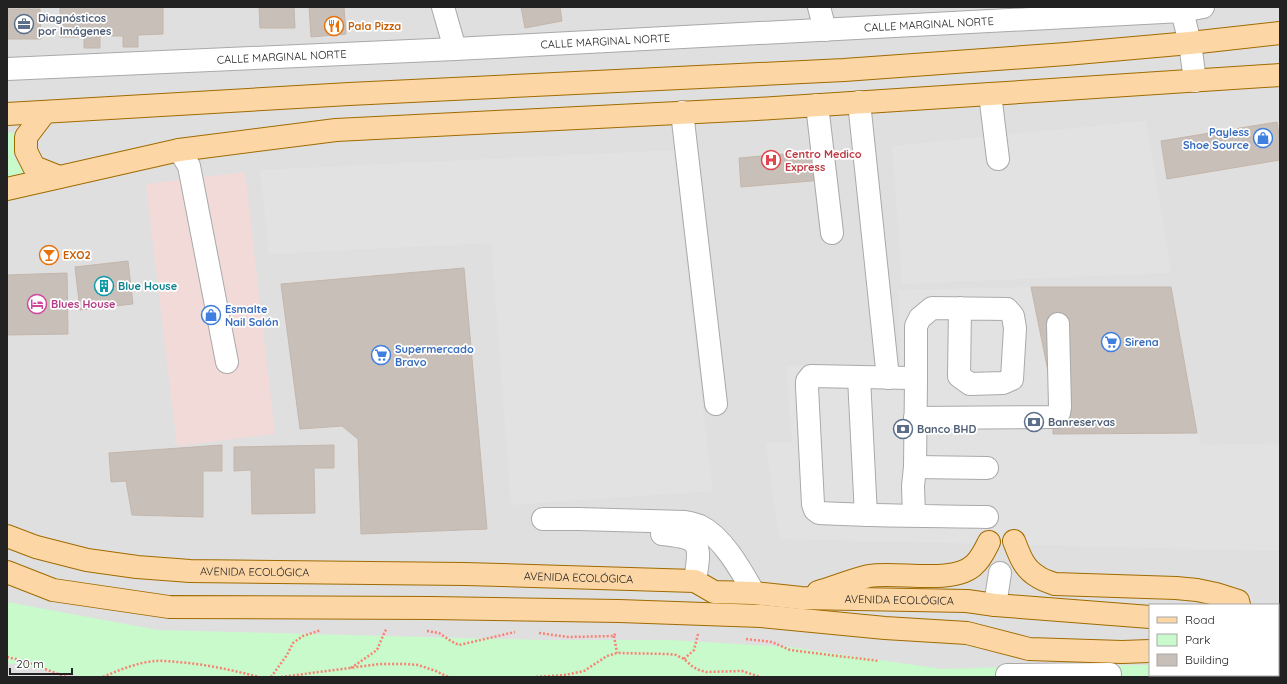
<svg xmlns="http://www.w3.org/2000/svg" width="1287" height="684" font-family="Quicksand,sans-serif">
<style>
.residential{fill:#e0dfdf;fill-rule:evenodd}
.commercial{fill:#f2dad9}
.park{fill:#c8facc}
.parking{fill:#e2e2e2}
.building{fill:#c7bfb8;stroke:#c4b6ab}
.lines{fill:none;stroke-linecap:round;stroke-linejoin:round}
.minor-casing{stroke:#a9a9a9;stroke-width:24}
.major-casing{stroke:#a06b00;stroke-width:24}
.path{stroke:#fa8072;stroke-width:2.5;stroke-dasharray:2 2;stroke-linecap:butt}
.minor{stroke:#fff;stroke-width:22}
.major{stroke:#fcd6a4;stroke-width:22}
.labels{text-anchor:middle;stroke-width:3.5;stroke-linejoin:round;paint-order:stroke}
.service-label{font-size:11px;font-weight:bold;fill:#4e5e75;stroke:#fff;text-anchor:start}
.street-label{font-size:11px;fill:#222;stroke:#fff}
.food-label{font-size:11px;font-weight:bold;fill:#c56008;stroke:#fff;text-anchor:start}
.shop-label{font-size:11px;font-weight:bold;fill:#366cbe;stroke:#fff;text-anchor:start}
.health-label{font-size:11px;font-weight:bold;fill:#be3a42;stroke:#fff;text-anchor:start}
.culture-label{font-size:11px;font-weight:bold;fill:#0d838f;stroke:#fff;text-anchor:start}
.hotel-label{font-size:11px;font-weight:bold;fill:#b23c85;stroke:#fff;text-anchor:start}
</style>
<rect width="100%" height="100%" fill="#f2efe9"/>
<path class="residential" d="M7 7H1280V677H7ZM1150 605H1278V675H1150Z"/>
<path class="commercial" d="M245 172 275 434 177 446 146 184Z"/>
<path class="park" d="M18 132C11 158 11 158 31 175L7 180V133Z
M7 602 158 630 543 640H670L790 647 942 669 1074 665H1150V675H1252L1265 677H85L7 663Z"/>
<path class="parking" d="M1146 121 1171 273 902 284 892 146Z
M676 150 690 299 713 491 511 505 491 243 269 254 260 170Z
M1031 287 1053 396V434L1197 433 1202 445 1280 443V551L779 539 765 442H792L786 366 900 364 898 290Z"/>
<path class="building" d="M60 7H163V34L138 35V47H123V36H100V48H84V37H60Z
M259 7H294L295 28H260Z
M309 7H344L346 34 311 37Z
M521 7H560L562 21 525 28Z
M7 9H40L41 39H7Z
M1277 122 1280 142V160L1167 179 1161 141Z
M819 151 822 180 741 187 739 158Z
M128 261 133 304 80 310 75 267Z
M464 268 487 529 361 534 358 439 342 426 300 429 281 284Z
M67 273 68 334 7 335V275Z
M1031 287H1171L1197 433 1053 434V396Z
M222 445V471H203V517L132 515 126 481 111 482 109 453Z
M334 445V468H314L315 513 252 514 251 470 234 471V447Z"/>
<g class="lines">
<defs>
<g id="minor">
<path d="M443 7 455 49"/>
<path d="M819 7 825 30"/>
<path d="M1181 7 1190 43 1195 81"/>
<path id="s1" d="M7 69 455 49 1182 11 1203 7"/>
<path d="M990 94 998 159"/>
<path d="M859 102 888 378"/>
<path d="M817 105 832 233"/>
<path d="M682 112 716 404"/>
<path d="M179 150 189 166 227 362"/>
<path d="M859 378 866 515"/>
<path d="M916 381V326L920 318 932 308 1007 309 1013 316 1015 328 1012 379 1003 383 970 384 959 376 960 308"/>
<path d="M915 418 1056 417 1059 413 1060 407 1058 324"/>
<path d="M915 467 987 468"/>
<path d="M914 516 913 486 915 467 916 381 911 378 811 376 807 381V387L813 504 815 510 819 513C875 516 931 516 987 517"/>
<path d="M543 519H578L685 522C690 523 695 524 700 526 723 537 742 572 754 593"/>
<path d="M662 534C702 538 701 543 695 581"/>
<path d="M995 605 1000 573"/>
<path d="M1007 675 1110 674"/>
</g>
<g id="major">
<path d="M45 112 26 137V151L34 167 59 177"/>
<path d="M7 114 349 94 844 70 1066 54 1190 43 1280 33"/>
<path d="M7 189 179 150 336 130 757 109 990 94 1280 75"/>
<path id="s2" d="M7 536 36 547 87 560 137 567 190 571 465 574 695 581 714 592 754 593 801 598 967 601 995 605 1150 617"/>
<path d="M1014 541C1019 554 1024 569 1037 576 1042 580 1049 582 1055 584L1176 588 1197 590 1216 594 1238 601 1239 605"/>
<path d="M7 572 53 590 169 607 432 608 619 611 761 616 885 628 967 633 1029 649 1122 652 1150 651"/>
<path d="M818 592C835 587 852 580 869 576 897 571 953 585 974 565 981 559 985 550 989 542"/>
<path d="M1278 629 1280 630"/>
<path d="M1278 658 1280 659"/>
</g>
</defs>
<use href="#minor" class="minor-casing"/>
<use href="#major" class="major-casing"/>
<path class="path" d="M427 631 439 633 451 641 459 645 515 632
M539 633 568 637 614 636 616 632
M614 636 617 653
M746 639 772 642 790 650 879 661
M7 657 24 661 66 677
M684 659 694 650 698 634
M351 668 377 650 385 631 388 629
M103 677C117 671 131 665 147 662 157 660 167 661 177 662 205 664 232 670 259 677
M271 677 287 655 293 643 303 636 321 630
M281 677 380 664H406L418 665 436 671 448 677
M536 677 565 675 584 671 607 656 617 653 669 654 676 655 684 659 693 667 699 670 706 672 742 671 760 677
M1181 677H1189
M1259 677 1260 675"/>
<use href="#minor" class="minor"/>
<use href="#major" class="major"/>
</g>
<defs>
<symbol id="office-ring" viewBox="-11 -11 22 22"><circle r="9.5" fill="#fff" stroke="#5c6f8a" stroke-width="1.5"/><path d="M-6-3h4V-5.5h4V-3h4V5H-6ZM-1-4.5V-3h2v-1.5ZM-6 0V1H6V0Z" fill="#5c6f8a"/></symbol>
<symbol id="restaurant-ring" viewBox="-11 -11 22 22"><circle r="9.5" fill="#fff" stroke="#e8710a" stroke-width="1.5"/><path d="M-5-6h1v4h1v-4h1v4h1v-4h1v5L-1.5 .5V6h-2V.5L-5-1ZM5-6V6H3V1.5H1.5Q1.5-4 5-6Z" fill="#e8710a"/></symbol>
<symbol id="shop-ring" viewBox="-11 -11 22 22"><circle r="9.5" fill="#fff" stroke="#3f7fe0" stroke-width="1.5"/><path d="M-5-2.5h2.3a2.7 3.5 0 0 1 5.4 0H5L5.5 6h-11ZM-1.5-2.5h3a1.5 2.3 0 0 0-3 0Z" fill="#3f7fe0"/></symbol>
<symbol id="hospital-ring" viewBox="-11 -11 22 22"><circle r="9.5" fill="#fff" stroke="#e0444e" stroke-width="1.5"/><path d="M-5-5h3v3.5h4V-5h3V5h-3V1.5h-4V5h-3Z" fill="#e0444e"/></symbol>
<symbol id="bar-ring" viewBox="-11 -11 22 22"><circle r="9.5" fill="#fff" stroke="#e8710a" stroke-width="1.5"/><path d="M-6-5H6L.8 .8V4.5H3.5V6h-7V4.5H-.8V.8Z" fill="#e8710a"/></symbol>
<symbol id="building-ring" viewBox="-11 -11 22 22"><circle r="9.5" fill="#fff" stroke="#0f9aa8" stroke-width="1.5"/><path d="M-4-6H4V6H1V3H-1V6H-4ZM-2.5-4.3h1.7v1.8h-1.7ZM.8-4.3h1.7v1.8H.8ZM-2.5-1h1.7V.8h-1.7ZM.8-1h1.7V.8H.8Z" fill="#0f9aa8"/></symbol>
<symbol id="hotel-ring" viewBox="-11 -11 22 22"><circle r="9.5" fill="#fff" stroke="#d1479c" stroke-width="1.5"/><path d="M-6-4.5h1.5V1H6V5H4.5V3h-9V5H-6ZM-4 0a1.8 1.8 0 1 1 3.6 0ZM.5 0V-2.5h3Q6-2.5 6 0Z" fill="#d1479c"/></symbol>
<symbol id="supermarket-ring" viewBox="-11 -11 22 22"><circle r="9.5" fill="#fff" stroke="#3f7fe0" stroke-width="1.5"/><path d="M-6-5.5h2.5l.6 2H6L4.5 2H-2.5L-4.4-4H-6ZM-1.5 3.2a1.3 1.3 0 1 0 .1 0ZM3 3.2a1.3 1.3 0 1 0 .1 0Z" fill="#3f7fe0"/></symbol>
<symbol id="bank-ring" viewBox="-11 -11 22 22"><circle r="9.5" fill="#fff" stroke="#5c6f8a" stroke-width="1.5"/><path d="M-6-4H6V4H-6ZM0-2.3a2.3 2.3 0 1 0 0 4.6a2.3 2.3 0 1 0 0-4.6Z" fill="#5c6f8a"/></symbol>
</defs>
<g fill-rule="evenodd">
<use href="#office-ring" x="13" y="13" width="22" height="22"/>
<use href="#restaurant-ring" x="323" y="15" width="22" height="22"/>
<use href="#shop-ring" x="1252" y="127" width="22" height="22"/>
<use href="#hospital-ring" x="760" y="149" width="22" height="22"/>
<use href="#bar-ring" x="38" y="244" width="22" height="22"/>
<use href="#building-ring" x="93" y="275" width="22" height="22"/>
<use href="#hotel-ring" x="26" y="293" width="22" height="22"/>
<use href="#shop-ring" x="200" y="304" width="22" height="22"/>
<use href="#supermarket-ring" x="1100" y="331" width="22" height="22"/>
<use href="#supermarket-ring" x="370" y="344" width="22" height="22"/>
<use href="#bank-ring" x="1023" y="411" width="22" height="22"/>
<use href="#bank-ring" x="892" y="418" width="22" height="22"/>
</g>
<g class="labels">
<g class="service-label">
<text x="38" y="22">Diagnósticos<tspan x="38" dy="13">por Imágenes</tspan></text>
<text x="1048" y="426">Banreservas</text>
<text x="917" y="433">Banco BHD</text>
</g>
<g class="street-label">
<text dy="4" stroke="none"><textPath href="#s1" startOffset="923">CALLE MARGINAL NORTE</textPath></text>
<text dy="4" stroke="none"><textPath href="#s1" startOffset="599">CALLE MARGINAL NORTE</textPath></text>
<text dy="4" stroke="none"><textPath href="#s1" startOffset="275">CALLE MARGINAL NORTE</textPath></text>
<text dy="4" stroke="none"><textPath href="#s2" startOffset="252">AVENIDA ECOLÓGICA</textPath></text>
<text dy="4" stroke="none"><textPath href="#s2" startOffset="576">AVENIDA ECOLÓGICA</textPath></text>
<text dy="4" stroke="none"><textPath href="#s2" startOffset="900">AVENIDA ECOLÓGICA</textPath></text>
</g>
<g class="food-label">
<text x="348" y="30">Pala Pizza</text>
<text x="63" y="259">EXO2</text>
</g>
<g class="shop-label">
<text x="1249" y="136" text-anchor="end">Payless<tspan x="1249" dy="13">Shoe Source</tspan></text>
<text x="225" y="313">Esmalte<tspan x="225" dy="13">Nail Salón</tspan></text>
<text x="1125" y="346">Sirena</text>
<text x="395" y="353">Supermercado<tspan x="395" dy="13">Bravo</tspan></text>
</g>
<g class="health-label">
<text x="785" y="158">Centro Medico<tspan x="785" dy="13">Express</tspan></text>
</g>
<g class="culture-label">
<text x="118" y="290">Blue House</text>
</g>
<g class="hotel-label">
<text x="51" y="308">Blues House</text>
</g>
</g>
<rect width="1287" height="684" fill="none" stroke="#222222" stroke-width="16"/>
<rect x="1149" y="604" width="130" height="72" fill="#ffffff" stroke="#a7a7a7"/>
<rect x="1157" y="617" width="20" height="6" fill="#fcd6a4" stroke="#a7a7a7"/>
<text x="1185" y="624" font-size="12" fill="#222222">Road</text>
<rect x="1157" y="634" width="20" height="12" fill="#c8facc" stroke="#a7a7a7"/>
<text x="1185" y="644" font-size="12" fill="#222222">Park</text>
<rect x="1157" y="654" width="20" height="12" fill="#c7bfb8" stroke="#a7a7a7"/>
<text x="1185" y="664" font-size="12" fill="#222222">Building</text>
<path d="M10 668v6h62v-6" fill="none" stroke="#222222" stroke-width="2"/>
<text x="16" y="668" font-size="12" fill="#222222" stroke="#ffffff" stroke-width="3" paint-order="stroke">20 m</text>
</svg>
